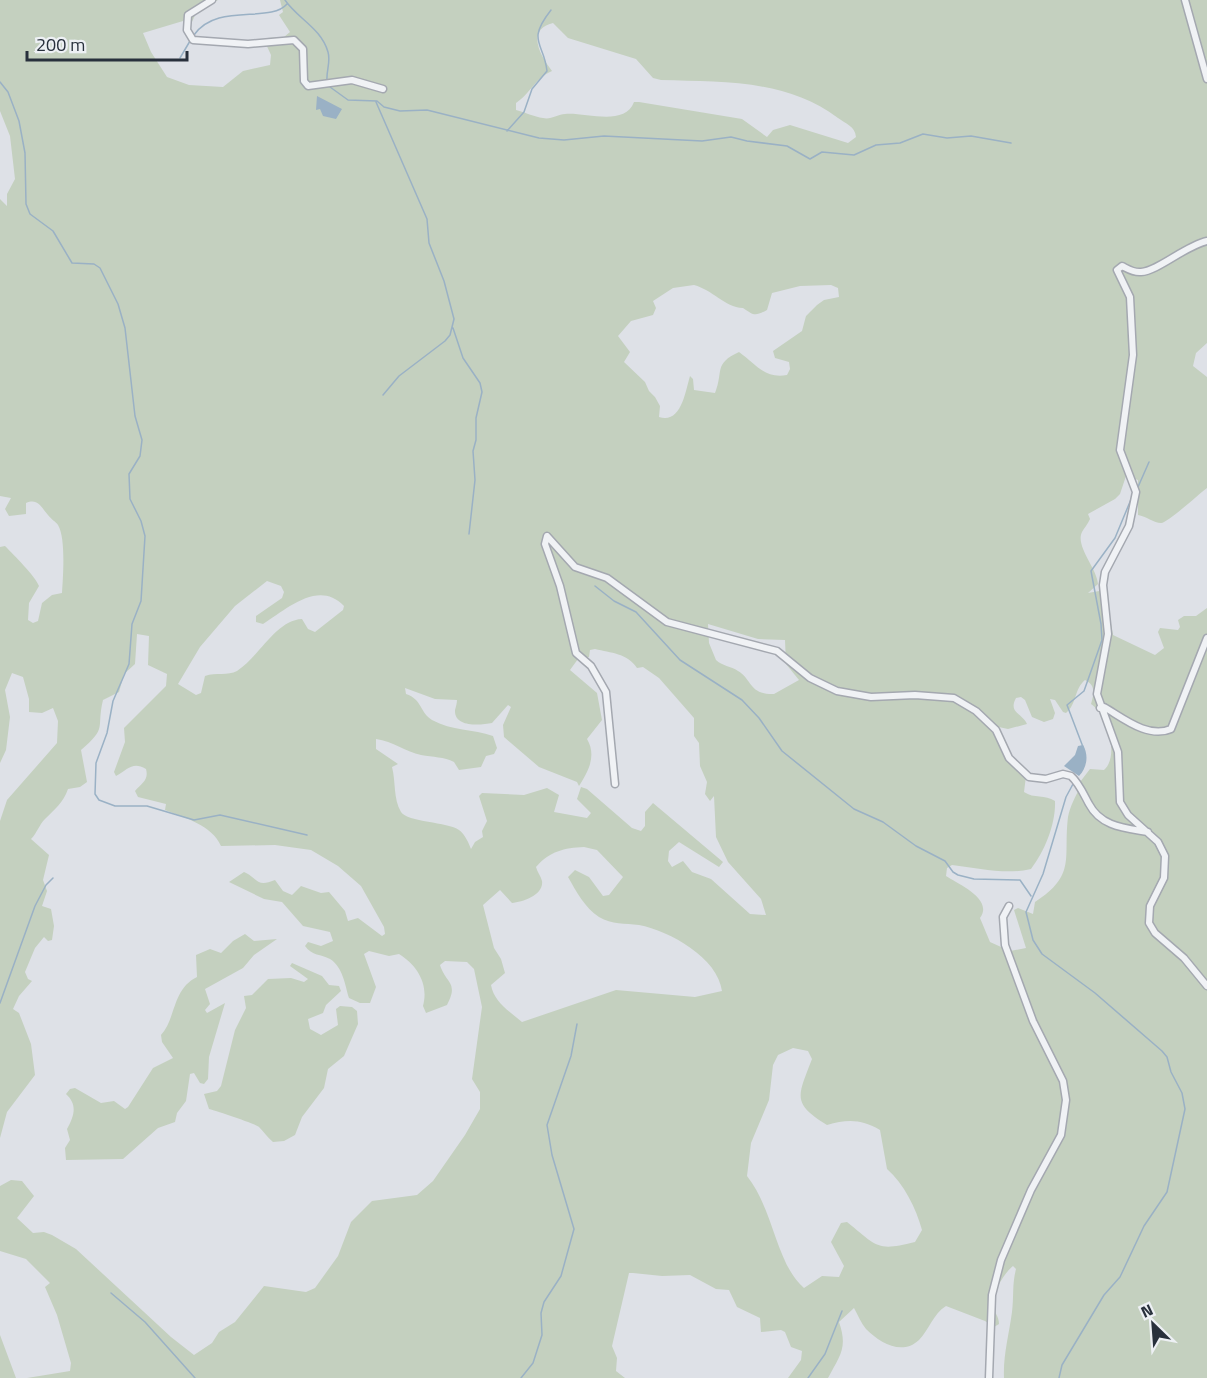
<svg xmlns="http://www.w3.org/2000/svg" width="1207" height="1378" font-family="'Titillium Web',sans-serif">
<style>
.green{fill:#c4d0bf;fill-rule:evenodd}
.water{fill:#9ab1c5}
.lines{fill:none;stroke-linecap:round;stroke-linejoin:round}
.stream{stroke:#9ab1c5;stroke-width:1.5}
.street-casing{stroke:#a4a8b0;stroke-width:9}
.street{stroke:#f0f2f5;stroke-width:6}
</style>
<rect width="100%" height="100%" fill="#dee1e7"/>
<path class="green" d="M0 0H218L197 11 191 24 183 21 143 33 151 52 167 77 189 85 223 87 243 71 270 65 271 55 265 42 267 38 284 37 290 32 279 15 283 12 280 0H1207V343L1196 353 1193 366 1207 377V488C1199 494 1166 524 1161 523 1154 523 1146 516 1138 515V480L1126 476 1120 494 1115 499 1088 514 1090 519C1088 524 1084 528 1082 532 1075 546 1097 568 1098 584L1088 593 1105 590 1113 635 1155 655 1164 648 1158 632 1160 628 1178 630 1180 627 1178 620 1184 616H1196L1207 608V1378H1004C1003 1355 1009 1335 1012 1312 1014 1297 1012 1284 1016 1269L1013 1266C1004 1273 992 1293 993 1305 994 1313 999 1316 999 1324L994 1327 985 1321 946 1306C933 1314 929 1330 919 1340 902 1356 880 1343 866 1329 861 1323 858 1315 854 1308L839 1322C848 1348 840 1355 828 1378H788L801 1360 802 1351 791 1347 785 1332 781 1330 761 1332 760 1318 737 1307 729 1290 716 1289 690 1275 662 1276 633 1273H629L612 1346 617 1358 616 1371 625 1378H27L70 1371 71 1363 57 1315 45 1287 50 1283 26 1259 0 1251V1186L11 1180 22 1181 34 1196 17 1218 33 1233 44 1232 52 1235 76 1249 171 1337 194 1355 212 1343 219 1332 235 1322 264 1286 306 1292 315 1288 338 1256 351 1222 372 1201 417 1195 433 1181 465 1135 480 1109V1092L472 1079 482 1007 474 969 467 962 445 961 440 965C446 984 459 982 447 1005L426 1013 423 1006C429 984 417 965 399 954L389 956 369 951 364 954 376 987 370 1003H360L349 998C345 985 343 967 330 959 321 954 312 956 305 946L308 942 321 946 333 941 330 932 303 926 282 902 264 899 229 882 244 872C258 878 256 888 275 880L283 891 292 895 301 886 321 893 329 892 345 911 348 921 358 918 382 936 385 934 384 927 361 886 338 866 311 850 275 845 221 846C212 825 185 818 165 810L166 804 138 797 135 791C142 783 149 780 146 769 133 761 128 769 116 776L114 772 125 742 124 728 166 686 167 674 148 665 149 636 137 634 135 664 124 674 119 692 103 700C96 729 108 727 81 750L87 782 80 787 68 789C63 803 55 809 45 819 39 825 37 833 31 839L49 855 43 880 47 891 42 906 51 909 54 926 52 940 48 941 44 937 35 948 25 972 28 979 32 981 19 996 13 1009 19 1013 31 1044 35 1075 7 1112 0 1138V821L7 800 57 743 58 721 53 708 42 713 29 712V699L23 677 12 673 5 690 10 717 6 750 0 763V547L5 546C14 555 35 576 39 586L29 603 28 620 33 623 38 621 42 603 52 595 62 593C63 577 66 538 58 525 56 522 51 519 48 515 41 507 38 498 26 503V514L9 516 5 509 11 498 0 496V199L7 206V194L15 179 10 136 0 111ZM553 23 568 38 636 59 653 78 661 80C723 82 786 79 838 118 846 124 855 126 856 137L848 143 790 125 773 130 767 137 742 119 639 102H634C625 127 585 112 565 114 558 114 551 120 543 118 534 117 525 112 516 110V103C531 93 535 78 552 71 541 57 525 30 553 23ZM694 285C713 290 724 307 743 308 754 315 754 317 767 310L772 293 800 286 831 285 838 288 839 297 824 300 817 305 806 316 802 331 773 351 775 358 789 362 790 369 787 375C764 379 756 364 739 352 713 364 724 371 715 393L694 390 693 379 690 376C685 393 681 424 659 417L660 406 655 397 649 391 645 382 624 362 630 352 618 336 631 321 653 315 656 308 653 301 673 288ZM267 581 281 586 284 592 282 598 256 616V622L263 624C286 610 318 579 344 606L343 610 315 632 308 629 302 619C276 620 259 657 237 671 228 676 216 672 205 676L201 693 196 695 178 684 200 647 235 606ZM708 624 758 639 785 640 786 664 799 680 774 694C749 695 752 679 738 671 731 666 722 666 716 660L709 643ZM595 649C611 653 627 653 637 668L643 667 659 678 694 718V736L699 743 700 766 707 782 705 794 710 801 714 796 716 837 728 862 761 899 766 915 750 914 711 879 692 872 683 861 672 867 668 861 669 851 679 842 719 867 723 862 653 803 645 812V826L641 831 632 828 587 789 581 787 577 799 591 813 587 818 554 812 559 795 547 788 524 795 482 793 479 796 487 821 482 831 483 837 475 842 471 849C469 844 465 834 459 830 448 822 407 822 401 812 393 798 396 782 392 767L398 764 376 749V739C393 741 406 752 421 755 433 757 444 757 454 762L459 770 481 767 486 756 494 754 497 748 493 736C473 729 452 731 432 720 420 713 422 699 406 694L405 688 435 699 457 700C457 703 456 706 455 710 454 728 481 725 492 723L508 705 511 707 503 725 504 737 539 767 577 782 579 786C588 772 597 756 587 739L602 720 597 693 570 670 578 659 589 657 590 650ZM1085 680C1096 685 1094 694 1091 704 1107 714 1120 756 1104 770L1090 769 1080 782V787C1076 796 1070 806 1068 817 1063 858 1077 875 1035 902L1033 914 1018 908 1014 910 1026 948 1010 951 990 942 980 918C994 899 958 884 946 876L947 868 952 865C979 868 1005 875 1031 869 1045 851 1056 823 1055 801 1045 794 1034 799 1024 792L1026 776 1006 760 994 726 1008 729 1027 724C1022 713 1008 713 1016 698L1021 697 1025 700 1032 717 1044 722 1053 719 1055 713 1050 699 1055 700 1063 712 1066 713C1077 704 1074 689 1085 680ZM584 847 597 850 623 877 609 895 603 896 589 877 575 870 568 877C576 891 585 908 599 917 612 925 625 923 639 925 670 931 718 958 722 991L695 997 616 990 522 1022C509 1011 494 1002 491 985L505 973 501 959 494 948 483 905 500 890 512 903C523 902 544 895 542 881 541 876 537 872 536 867 550 851 564 848 584 847ZM793 1048 808 1051 812 1059C798 1096 791 1103 827 1125 847 1119 862 1119 880 1130L887 1169C904 1184 916 1208 922 1230L915 1242C876 1252 877 1246 847 1222L841 1223 831 1242 844 1266 839 1277 822 1276 804 1288C776 1264 774 1210 747 1176L751 1143 769 1100 773 1065 778 1055Z
M245 934 254 941 277 939 254 955 243 968 205 989 210 1004 205 1010 207 1013 225 1003 209 1057 208 1079 204 1084 200 1083 194 1073 190 1074 186 1101 177 1113 175 1122 158 1128 123 1159 66 1160 65 1148 70 1140 67 1129C74 1116 78 1105 66 1094L70 1089 75 1088 101 1103 114 1101 125 1109 128 1107 153 1068 173 1058 162 1042 161 1035C176 1019 172 989 197 977L196 955 210 949 221 953 233 941Z
M292 963 322 976 329 985 339 986 341 991 326 1005 323 1013 308 1019 310 1029 321 1035 338 1025 336 1009 340 1006 352 1007 357 1011 358 1024 344 1056 328 1069 324 1088 302 1117 295 1135 284 1141 273 1142C267 1137 264 1132 259 1127 256 1124 214 1110 209 1109L204 1094 217 1091 221 1086 235 1030 246 1008 244 996 252 995 268 979 291 978 304 982 308 979 290 966Z
M0 1335 16 1378H0Z"/>
<path class="water" d="M317 96 342 109 336 119 323 116 320 109 316 110Z
M1083 745C1089 755 1087 768 1079 776L1064 766 1075 755 1078 746Z"/>
<g class="lines">
<path class="stream" d="M285 0C298 19 321 28 328 52 331 62 326 71 327 81
M194 35C217 2 270 24 287 4
M180 58 190 41
M0 82 8 92 19 121 25 153 26 204 30 214 53 231 72 263 94 264 100 268 118 304 125 328 135 416 142 440 140 456 129 474 130 499 141 521 145 536 141 601 132 624 129 664 113 701 107 733 96 763 95 794 99 800 115 806H147L194 820 220 815 307 835
M330 87 348 100 377 101 384 107 400 111 427 110 539 138 564 140 604 136 702 141 731 137 747 141 787 146 810 159 822 152 854 155 876 145 900 143 923 134 947 138 971 136 1011 143
M376 102 427 219 429 243 444 281 454 319 450 335 445 341 399 376 383 395
M507 131 524 112 532 89 547 71C544 42 526 42 551 10
M453 328 463 358 480 383 482 392 476 418V440L473 451 475 480 469 534
M1138 487 1149 462
M595 586 614 601 636 612 680 660 742 700 759 718 782 751 854 809 883 822 916 846 945 861 953 872 958 875 974 879 1020 880 1031 896
M1083 747 1067 705 1084 691 1102 640 1101 624 1091 571 1115 538 1132 497
M0 1003 35 906 46 885 53 878
M111 1293 145 1322 195 1378
M521 1378 533 1363 542 1335 541 1313 544 1302 561 1276 574 1229 552 1155 547 1125 571 1056 577 1024
M808 1378 825 1354 842 1311
M1059 1378 1062 1365 1104 1295 1120 1277 1144 1226 1167 1192 1185 1109 1182 1093 1171 1072 1167 1057 1162 1051 1095 993 1042 954 1033 940 1026 912 1043 874 1066 797 1073 784"/>
<defs>
<path id="street" d="M212 0 188 15 187 30 193 40 248 44 294 40 303 49 304 81 308 86 352 80 383 89
M1185 0 1207 79
M1207 241C1185 246 1158 271 1141 272 1134 273 1128 269 1122 266L1117 270 1130 297 1133 355 1120 450 1136 492 1129 526 1105 572 1103 585 1108 634 1097 694 1118 752 1120 802 1128 815 1158 842 1165 856 1164 878 1150 906 1149 923 1155 933 1184 958 1207 986
M1100 708 1104 707C1123 718 1148 739 1171 729L1207 638
M615 784 606 692 591 666 576 653 560 586 545 544 547 536 575 567 607 578 667 622 777 651 810 678 837 691 871 697 915 695 954 698 976 711 996 730 1009 758 1029 777 1046 779 1063 774 1071 776C1079 783 1084 795 1089 804 1101 827 1125 828 1148 832
M989 1378 992 1295 1001 1260 1031 1190 1061 1135 1066 1100 1063 1081 1033 1021 1005 945 1003 917 1009 906"/>
</defs>
<use href="#street" class="street-casing"/>
<use href="#street" class="street"/>
</g>
<g transform="translate(1153 1324) rotate(335)" stroke="#edf0f4" stroke-width="4.5" paint-order="stroke">
<path d="M0-4.5L10 22L0 15L-10 22Z" fill="#28303c"/>
<text y="-9" font-size="16" font-weight="bold" text-anchor="middle" fill="#28303c">N</text>
</g>
<path d="M27 51v9h160v-9" fill="none" stroke="#28303c" stroke-width="3"/>
<text x="36" y="51" font-size="18" fill="#28303c" stroke="#edf0f4" stroke-width="4.5" paint-order="stroke">200 m</text>
</svg>
